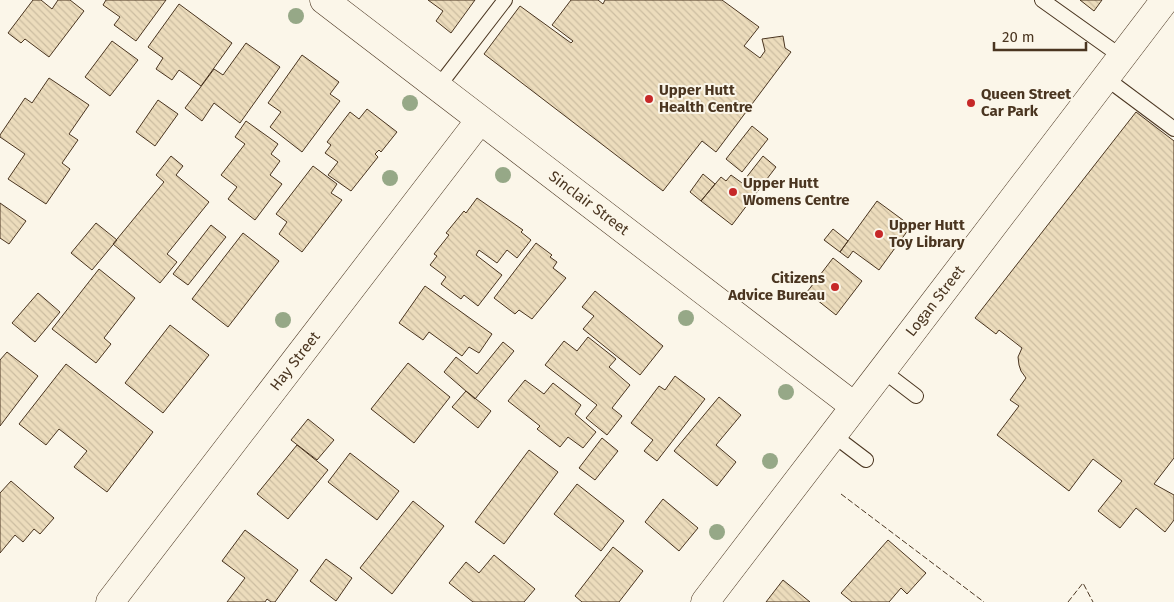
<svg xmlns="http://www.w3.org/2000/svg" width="1174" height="602" font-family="'Fira Sans',sans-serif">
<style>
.building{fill:url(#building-back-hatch);stroke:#4a3520}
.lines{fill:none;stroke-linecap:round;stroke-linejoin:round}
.service-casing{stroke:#4a3520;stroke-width:16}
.minor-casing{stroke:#4a3520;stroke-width:29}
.service{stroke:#fbf6e9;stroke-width:14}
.minor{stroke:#fbf6e9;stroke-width:28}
.fence{stroke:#4a3520;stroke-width:1;stroke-dasharray:6 2.5;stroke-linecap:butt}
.tree{fill:#96a887}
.poi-dot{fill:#c62828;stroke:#fbf6e9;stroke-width:2}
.labels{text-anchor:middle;stroke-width:4;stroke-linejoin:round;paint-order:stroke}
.poi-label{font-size:15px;font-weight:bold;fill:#4a3520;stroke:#fbf6e9;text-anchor:start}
.street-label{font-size:15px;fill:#4a3520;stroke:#fbf6e9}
</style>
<defs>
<pattern id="building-back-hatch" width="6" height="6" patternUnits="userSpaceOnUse" patternTransform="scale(1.25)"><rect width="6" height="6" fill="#ecdcbc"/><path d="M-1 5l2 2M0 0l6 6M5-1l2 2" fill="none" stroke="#ccbda1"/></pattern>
</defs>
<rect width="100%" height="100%" fill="#fbf6e9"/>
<path class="building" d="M33 0H41L52 9 58 0H70L84 11 49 57 25 39 21 43 8 33Z
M106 0H166L136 41 114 25 120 17 103 5Z
M428 0H475L451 33 436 21 443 11Z
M571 0H598L603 4 605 0H722L759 27 744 46 760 58 765 51 762 39 783 36 785 48 791 52 716 152 702 141 663 191 484 54 520 6 571 43 573 41 552 25Z
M1080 0H1102L1094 11Z
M179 4 232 43 201 86 179 70 172 80 156 69 163 58 148 47Z
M112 41 138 60 110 96 85 77Z
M246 43 280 67 240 123 214 103 202 121 185 108 214 69 223 75Z
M302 55 339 82 330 94 340 101 302 152 270 127 281 112 268 103Z
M49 78 89 105 69 134 78 140 62 163 70 169 46 204 8 179 25 154 0 137V135L25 98 32 103Z
M158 100 178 114 155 146 136 132Z
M367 109 397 132 381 152 379 150 375 154 378 157 351 191 328 175 338 162 325 153 331 145 327 142 350 112 359 119Z
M1136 112 1174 141V458L1154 484 1174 495V520L1165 532 1136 508 1120 528 1098 511 1122 481 1093 459 1069 491 997 435 1019 406 1010 400 1026 378 1021 371 1019 365 1018 357 1022 348 999 330 996 334 975 318Z
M246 121 278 144 271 154 280 161 270 175 282 184 255 220 228 199 237 187 221 175 245 144 235 137Z
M752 126 768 139 742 172 726 159Z
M171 156 183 166 176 175 209 202 167 254 177 262 160 283 113 244 164 182 156 175Z
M763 156 776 167 732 225 701 201 721 177 726 181 731 175 742 183Z
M313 166 337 184 331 193 342 200 302 252 279 234 287 222 276 214Z
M703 174 715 184 701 201 690 192Z
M477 198 523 230 521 232 531 240 517 258 507 250 497 263 479 250 476 255 502 275 478 306 464 295 461 299 441 284 446 277 430 265 437 256 434 254 449 235 446 233 464 211 466 213Z
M877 201 911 226 879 270 853 251 848 258 840 252Z
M0 203 26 221 9 244 0 238Z
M96 223 117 240 92 270 71 253Z
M211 225 226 237 188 285 173 274Z
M833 229 848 241 840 252 824 240Z
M243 233 279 261 228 327 192 299Z
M536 243 552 255 550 257 557 262 553 268 566 278 532 319 519 310 515 314 494 298Z
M833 258 862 281 836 315 807 292Z
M99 269 135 298 104 338 111 344 96 363 52 329Z
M425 286 492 334 479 353 469 347 462 356 429 332 423 340 399 323Z
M595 291 663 346 640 375 583 329 594 316 582 307Z
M38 293 60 312 35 342 12 323Z
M170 325 209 355 163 413 125 383Z
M588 337 616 359 609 367 630 385 612 408 622 416 607 435 586 418 597 405 545 365 564 341 577 351Z
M503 342 514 351 475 399 444 372 456 357 477 374Z
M7 352 38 376 0 426V360Z
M408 363 450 397 414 443 371 409Z
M66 364 153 432 107 492 74 467 87 451 59 429 46 445 19 424Z
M675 376 705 399 657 461 644 451 653 440 631 423 659 386 665 390Z
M525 380 544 394 553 383 581 405 575 414 596 432 583 448 568 437 560 447 537 429 540 426 508 401Z
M466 391 491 411 478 428 452 407Z
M719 397 741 415 716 445 736 462 717 486 674 451Z
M308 419 334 440 317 460 291 440Z
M602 438 618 451 595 480 579 468Z
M297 445 328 470 288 519 257 494Z
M529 450 558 472 504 544 475 522Z
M350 453 399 491 377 520 328 482Z
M11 481 54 518 40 534 34 529 23 542 15 535 0 553V493Z
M577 484 624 521 601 551 554 514Z
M663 499 698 528 679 551 645 522Z
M413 501 444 526 392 594 360 568Z
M245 530 298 570 275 602H271L267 599 265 602H227L245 578 222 561Z
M888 540 926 573 907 594 901 588 889 602H852L841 593Z
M613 547 643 571 619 602H582L575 596Z
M494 555 535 589 524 602H473L449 583 466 562 479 573Z
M326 559 352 578 336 601 310 581Z
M783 580 810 602H766Z"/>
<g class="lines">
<defs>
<path id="service" d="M1042 0 1122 57
M1107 79 1174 129
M438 87 505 0
M882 370 916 396
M833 435 866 460"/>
<path id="minor" d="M324 0 854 406
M110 602 480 120
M705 602C858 401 1013 202 1165 0"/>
</defs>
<use href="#service" class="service-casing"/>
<use href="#minor" class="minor-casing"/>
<use href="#service" class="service"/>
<use href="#minor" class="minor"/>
<path class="fence" d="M841 494 984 602
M1068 602 1083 583 1093 602"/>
</g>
<g class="tree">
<circle cx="296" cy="16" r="8"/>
<circle cx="410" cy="103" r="8"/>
<circle cx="503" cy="175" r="8"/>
<circle cx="390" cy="178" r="8"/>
<circle cx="686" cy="318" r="8"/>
<circle cx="283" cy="320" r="8"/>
<circle cx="786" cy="392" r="8"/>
<circle cx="770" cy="461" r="8"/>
<circle cx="717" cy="532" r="8"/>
</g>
<g class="poi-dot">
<circle cx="649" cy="99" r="5"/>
<circle cx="971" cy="103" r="5"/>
<circle cx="733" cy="192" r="5"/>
<circle cx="879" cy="234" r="5"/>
<circle cx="835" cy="287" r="5"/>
</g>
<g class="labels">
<g class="poi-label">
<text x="659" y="95">Upper Hutt<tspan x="659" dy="17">Health Centre</tspan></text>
<text x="981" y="99">Queen Street<tspan x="981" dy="17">Car Park</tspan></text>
<text x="743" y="188">Upper Hutt<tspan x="743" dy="17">Womens Centre</tspan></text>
<text x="889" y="230">Upper Hutt<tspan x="889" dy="17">Toy Library</tspan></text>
<text x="825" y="283" text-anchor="end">Citizens<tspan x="825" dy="17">Advice Bureau</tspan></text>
</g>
<g class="street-label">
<text transform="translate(589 203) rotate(37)" y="5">Sinclair Street</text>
<text transform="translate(935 301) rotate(-52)" y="5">Logan Street</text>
<text transform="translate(295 361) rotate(-52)" y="5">Hay Street</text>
</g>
</g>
<path d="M994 42v8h92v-8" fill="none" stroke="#4a3520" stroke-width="2.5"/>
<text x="1002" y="42" font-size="15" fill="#4a3520" stroke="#fbf6e9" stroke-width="4" paint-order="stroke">20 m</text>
</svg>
